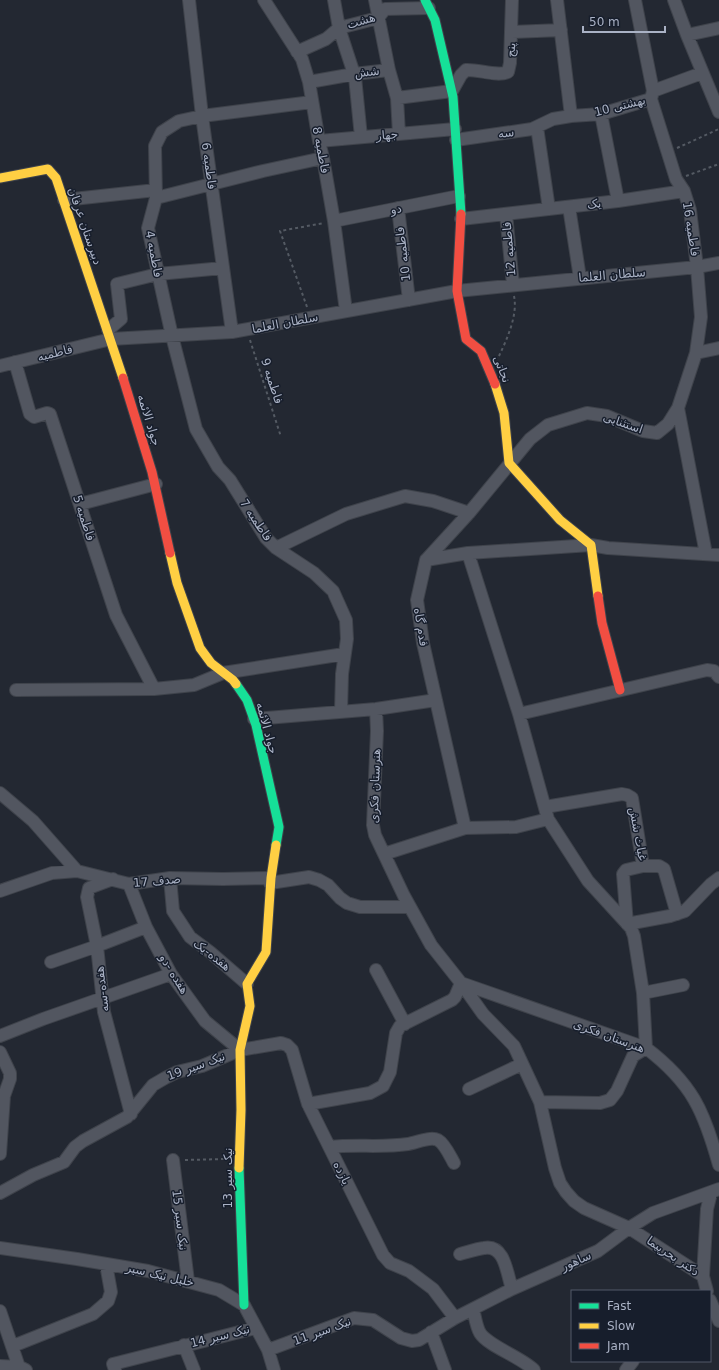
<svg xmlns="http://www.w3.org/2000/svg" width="719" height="1370" font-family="'DejaVu Sans','Noto Naskh Arabic',sans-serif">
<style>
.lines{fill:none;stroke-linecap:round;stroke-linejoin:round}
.street-casing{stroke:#3f434b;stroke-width:14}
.fast-casing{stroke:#3f434b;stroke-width:11}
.slow-casing{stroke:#3f434b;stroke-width:11}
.jam-casing{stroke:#3f434b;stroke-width:11}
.path{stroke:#545a63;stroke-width:2;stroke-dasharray:3 3;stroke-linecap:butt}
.street{stroke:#525660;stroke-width:12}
.fast{stroke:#16e098;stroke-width:9}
.slow{stroke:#ffcf43;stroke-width:9}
.jam{stroke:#f24e42;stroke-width:9}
.labels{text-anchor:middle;stroke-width:3;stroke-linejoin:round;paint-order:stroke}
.street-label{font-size:12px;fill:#aab2c5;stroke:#171e2c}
</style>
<rect width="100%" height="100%" fill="#232832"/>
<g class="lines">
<defs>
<path id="street" d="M189 0 202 116 232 332
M264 0 302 59 309 82 319 141 323 158 334 221 346 311
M334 0 339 28 355 77 361 137
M375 0 389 70
M557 0 571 116
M635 0 653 91
M674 0 687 35 719 112
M512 32 561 30
M687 35 719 28
M297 52 326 39 339 28 378 18 385 9 429 8
M309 82 354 74 389 70 397 98 452 91 461 75 466 70C478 69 497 77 508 72L510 63 512 0
M397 98 399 134
M601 114 618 201
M537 127 549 209
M456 140 532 129 553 119 571 116 601 114 651 99 653 91 702 73
M319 141 455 129
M323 158 263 171 156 198 148 228 172 336 196 429 218 467 230 480 266 538 276 548 314 573 333 591 346 620 347 639 342 674 341 712
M156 198 155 146 162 132 179 121 202 116 312 102
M64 200 156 190
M569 207 580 278
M398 208 409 300
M506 214 513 285
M461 219 618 201 684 191 676 179 651 99
M334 221 459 196
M108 330 121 319 117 284 158 274 223 268
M696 353 719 348
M15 362 30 414 34 417 47 413 50 414 116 615 154 689
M0 366 111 339 232 332 457 291 697 267 719 263
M678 408 706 554
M80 504 156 484
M276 548 346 514 405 496 433 501 469 513
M468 553 519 714 548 819 588 881 631 928 634 936 643 993 646 1048 633 1056 617 1091 610 1100 600 1103 540 1102
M426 560 469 513 530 439 548 425 587 413 607 416 643 431 657 433 668 424 678 408 696 353 701 317 697 267 690 210 684 191
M16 690 154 689 194 685 223 673 344 654
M376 709 377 731 373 825 375 835 404 896 431 945 461 983 646 1048C692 1083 704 1111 719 1165
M519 714 707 670 714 671 719 677
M254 719 376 709 436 700
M0 793 33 821 77 871
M545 807 622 794 627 795 632 798 643 866H659L664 869 677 914
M465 828 516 827 548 819
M384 854 465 828 423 643 417 600 426 560 468 553 591 545 608 548 719 555
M643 866 626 870 623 874 627 924 670 916 685 911 711 884 719 878
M170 878 173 911 190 937 210 952 247 984
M113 879 89 888 87 897 97 946 104 1012 131 1114
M270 883 309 877 319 880 328 885 340 898 347 903 360 907H410
M129 884 146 927 171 974 205 1021 240 1050
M0 891 52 873 77 871 129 884 170 878 223 879 271 878
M51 962 97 946 146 927
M376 970 405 1024
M461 983 483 1014 514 1046 540 1102 555 1168 560 1183 566 1192 574 1201 584 1208 629 1228 703 1276 707 1291
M643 993 683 985
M0 1036 43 1019 171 974
M0 1052 10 1073V1079L4 1096 0 1154
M469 1089 522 1064
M308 1104 370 1093 383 1086 390 1072 396 1033 400 1026 452 1000 455 997 461 983
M330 1147C356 1144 382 1148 408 1144 416 1143 430 1136 438 1140 445 1144 450 1156 454 1163
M173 1160 188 1281
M0 1193 33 1175 64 1162 75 1147 83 1141 127 1117 153 1085 165 1078 177 1072 202 1066 240 1050 281 1043 287 1045 292 1050 308 1104 383 1255 390 1263 409 1271 433 1289 455 1318
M0 1248 77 1259 148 1271 219 1290 244 1305 268 1350 274 1370
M460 1254C468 1252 476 1249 484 1248 505 1244 507 1274 512 1289
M703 1276 707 1209 711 1193
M710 1300 719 1321
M473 1309C475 1316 476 1326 480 1333 488 1346 521 1357 534 1370
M0 1311 20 1370
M431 1332 445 1370
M184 1345 194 1370
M13 1346 93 1314 108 1301 111 1292 106 1264
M268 1350 354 1318 373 1320 401 1338 412 1341 419 1340 455 1318 512 1289 598 1251 629 1228 653 1213 719 1189
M0 1366 20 1367 26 1370
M115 1370 113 1364 255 1328
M626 1370 633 1361"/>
<path id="fast" d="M425 0 435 20 453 97 461 214
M236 684 247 700 256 725 279 827 276 845
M239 1168 244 1305"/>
<path id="slow" d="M0 178 48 169 56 178 123 378
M495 384 504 413 509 463 560 520 591 545 598 596
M170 553 177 583 200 648 211 663 233 680 236 684
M239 1168 241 1110 240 1050 250 1006 247 984 266 952 271 878 276 845"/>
<path id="jam" d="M461 214 457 291 466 339 481 351 495 384
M123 378 152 472 170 553
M598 596 602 623 620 690"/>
</defs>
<use href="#street" class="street-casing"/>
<use href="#fast" class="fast-casing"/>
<use href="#slow" class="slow-casing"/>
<use href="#jam" class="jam-casing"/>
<path class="path" d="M677 148 719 129
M686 176 719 164
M307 307 280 231 324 223
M250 340 281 437
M499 356C507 339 518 315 514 296
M185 1160 226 1159"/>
<use href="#street" class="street"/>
<use href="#fast" class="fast"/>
<use href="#slow" class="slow"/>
<use href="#jam" class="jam"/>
</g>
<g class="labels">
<g class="street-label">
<text transform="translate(361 21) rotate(-17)" y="4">هشت</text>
<text transform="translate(511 50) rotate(-87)" y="4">پنج</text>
<text transform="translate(367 72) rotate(-7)" y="4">شش</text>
<text transform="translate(620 106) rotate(-14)" y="4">بهشتی 10</text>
<text transform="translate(506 133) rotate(-8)" y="4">سه</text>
<text transform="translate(387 135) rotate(-5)" y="4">جهار</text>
<text transform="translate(321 150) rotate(79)" y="4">فاطمیه 8</text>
<text transform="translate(209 166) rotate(82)" y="4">فاطمیه 6</text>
<text transform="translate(594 204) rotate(-7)" y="4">یک</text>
<text transform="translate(396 209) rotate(-11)" y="4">دو</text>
<text transform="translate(85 226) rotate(71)" y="4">دبیرستان عرفان</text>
<text transform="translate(691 229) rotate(81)" y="4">فاطمیه 16</text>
<text transform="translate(509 249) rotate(-95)" y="4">فاطمیه 12</text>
<text transform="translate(154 254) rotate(79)" y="4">فاطمیه 4</text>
<text transform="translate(403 254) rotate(-97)" y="4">فاطمیه 10</text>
<text transform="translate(612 275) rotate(-5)" y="4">سلطان العلما</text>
<text transform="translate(285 323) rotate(-11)" y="4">سلطان العلما</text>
<text transform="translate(55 353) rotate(-14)" y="4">فاطمیه</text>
<text transform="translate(502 369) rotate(68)" y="4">نجاتی</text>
<text transform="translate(272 381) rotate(72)" y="4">فاطمیه 9</text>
<text transform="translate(149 420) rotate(73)" y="4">جواد الائمه</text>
<text transform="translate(623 423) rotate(19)" y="4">استثنایی</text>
<text transform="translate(84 518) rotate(72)" y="4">فاطمیه 5</text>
<text transform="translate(256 520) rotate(56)" y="4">فاطمیه 7</text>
<text transform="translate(421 627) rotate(81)" y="4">قدم گاه</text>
<text transform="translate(267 728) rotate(75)" y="4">جواد الائمه</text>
<text transform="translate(375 786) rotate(-88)" y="4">هنرستان فکری</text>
<text transform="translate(638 834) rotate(80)" y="4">غیاث شش</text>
<text transform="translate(157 881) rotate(-5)" y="4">صدف 17</text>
<text transform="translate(212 955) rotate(38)" y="4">هفده-یک</text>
<text transform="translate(174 974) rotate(58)" y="4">هفده -دو</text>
<text transform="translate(102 989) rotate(-97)" y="4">هفده-سه</text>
<text transform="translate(609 1036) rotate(20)" y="4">هنرستان فکری</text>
<text transform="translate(196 1066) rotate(-20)" y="4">نیک سیر 19</text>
<text transform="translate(342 1173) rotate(64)" y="4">یازده</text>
<text transform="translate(228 1178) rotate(-90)" y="4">نیک سیر 13</text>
<text transform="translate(180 1220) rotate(83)" y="4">نیک سیر 15</text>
<text transform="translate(673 1256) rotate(34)" y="4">دکتر بحرپیما</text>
<text transform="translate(576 1261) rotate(-24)" y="4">ساهور</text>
<text transform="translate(160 1275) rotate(13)" y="4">خلیل نیک سیر</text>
<text transform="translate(322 1331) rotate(-20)" y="4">نیک سیر 11</text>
<text transform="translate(220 1336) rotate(-14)" y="4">نیک سیر 14</text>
</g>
</g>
<rect x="571" y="1290" width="140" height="72" fill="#171e2c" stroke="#525969"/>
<rect x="579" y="1303" width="20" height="6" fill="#16e098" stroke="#525969"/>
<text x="607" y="1310" font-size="12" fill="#aab2c5">Fast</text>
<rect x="579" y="1323" width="20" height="6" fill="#ffcf43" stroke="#525969"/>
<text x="607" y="1330" font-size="12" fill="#aab2c5">Slow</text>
<rect x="579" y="1343" width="20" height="6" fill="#f24e42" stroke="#525969"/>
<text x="607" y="1350" font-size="12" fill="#aab2c5">Jam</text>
<path d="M583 26v6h82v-6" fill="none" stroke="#aab2c5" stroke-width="2"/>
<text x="589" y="26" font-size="12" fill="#aab2c5" stroke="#171e2c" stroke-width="3" paint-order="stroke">50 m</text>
</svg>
